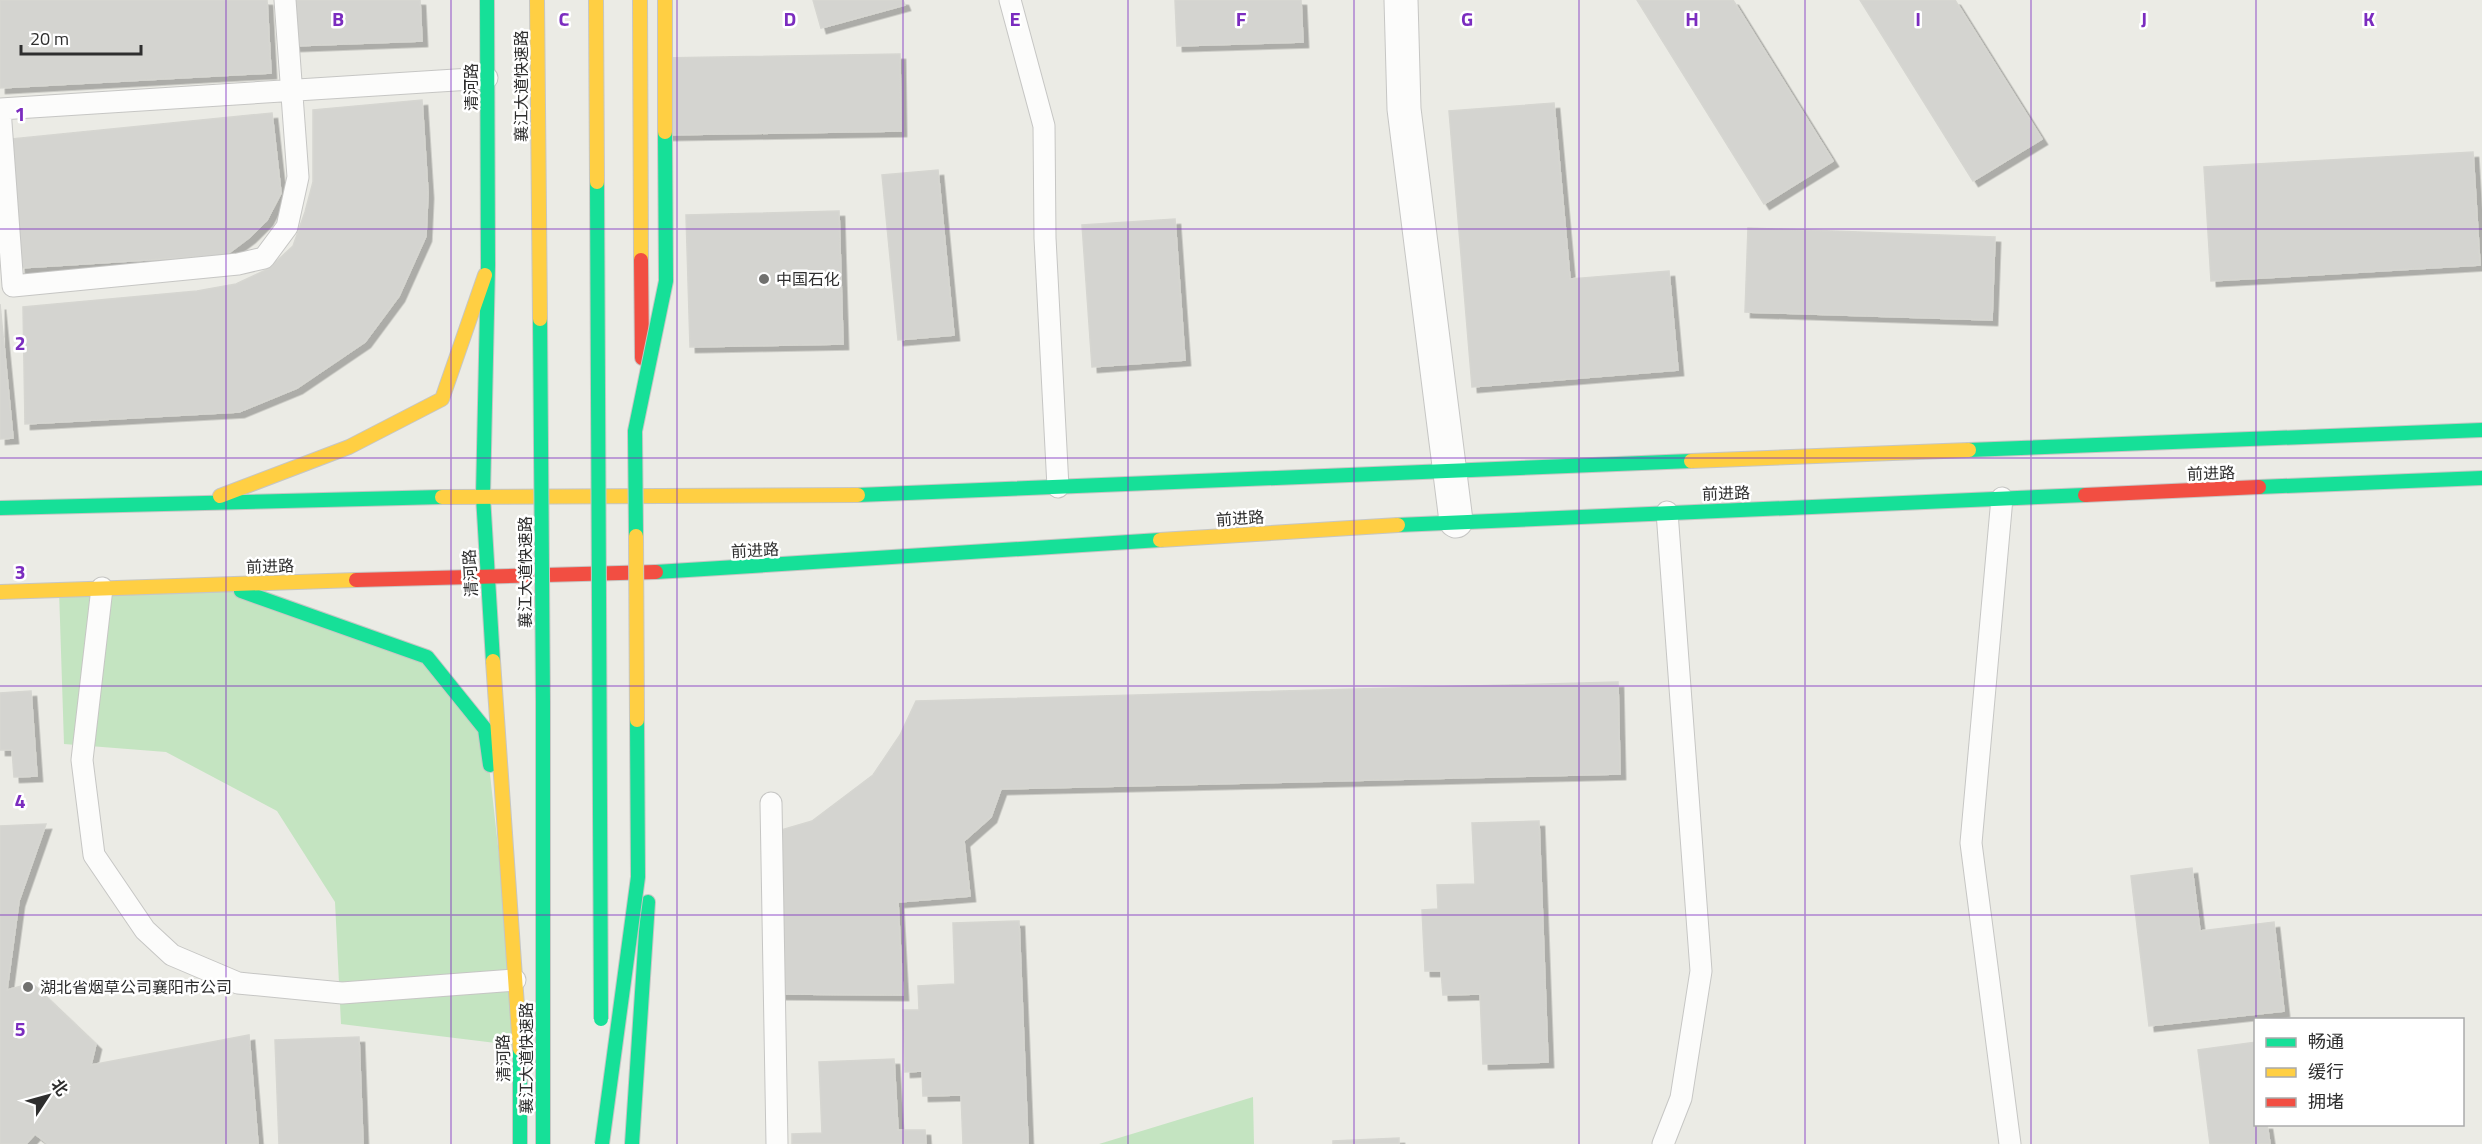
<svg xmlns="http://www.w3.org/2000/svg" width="2482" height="1144" font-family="'Titillium Web','Noto Sans SC',sans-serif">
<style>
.green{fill:#c4e4c1}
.building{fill:#d4d4d0;stroke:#d6d6d1;stroke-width:1.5;filter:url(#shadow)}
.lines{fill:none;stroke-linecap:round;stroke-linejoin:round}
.lane-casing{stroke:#c6c6c4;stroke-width:23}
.street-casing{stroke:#c6c6c4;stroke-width:35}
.fast-casing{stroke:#c6c6c4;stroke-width:16}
.slow-casing{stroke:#c6c6c4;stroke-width:16}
.jam-casing{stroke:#c6c6c4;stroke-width:16}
.lane{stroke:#fcfcfb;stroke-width:21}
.street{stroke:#fcfcfb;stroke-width:33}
.fast{stroke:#16e098;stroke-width:14}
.slow{stroke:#ffcf43;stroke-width:14}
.jam{stroke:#f24e42;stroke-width:14}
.fast-bridge-casing{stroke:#c6c6c4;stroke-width:16;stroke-linecap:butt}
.slow-bridge-casing{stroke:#c6c6c4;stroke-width:16;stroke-linecap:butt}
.fast-bridge{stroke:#16e098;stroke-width:14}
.slow-bridge{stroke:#ffcf43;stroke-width:14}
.grid{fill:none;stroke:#7b2cbf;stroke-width:1.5;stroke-opacity:0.55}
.poi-dot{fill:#70706e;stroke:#fff;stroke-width:2}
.labels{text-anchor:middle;stroke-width:5;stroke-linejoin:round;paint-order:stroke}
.street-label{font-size:16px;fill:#2e2e2e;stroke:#fff}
.poi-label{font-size:16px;fill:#2e2e2e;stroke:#fff;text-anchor:start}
.grid-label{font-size:20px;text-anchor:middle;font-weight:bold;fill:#7b2cbf;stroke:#fff;stroke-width:5;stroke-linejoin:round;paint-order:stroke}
</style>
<defs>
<filter id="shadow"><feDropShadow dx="5.5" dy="5.5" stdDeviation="0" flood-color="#0004"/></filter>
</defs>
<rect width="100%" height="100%" fill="#ebebe5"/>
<path class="green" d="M223 584 427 657 485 729 520 1046 341 1024 335 902 277 811 166 752 64 744 59 590Z
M1253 1097 1254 1144H1099Z"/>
<path class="building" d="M0 0H267L271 73 0 88Z
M290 0H420L422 41 293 46Z
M813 0H903L905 5 821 28Z
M1175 0H1301L1303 42 1177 46Z
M1637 0H1733L1833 161 1764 204Z
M1860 0H1955L2042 139 1973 181Z
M900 54 901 131 660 135 658 58Z
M422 100 428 193 426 236 399 296 365 342 297 388 239 412 25 424 23 307 197 291 236 284 268 269 293 246 305 212 313 182V110Z
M1554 103 1570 279 1669 271 1678 370 1472 387 1449 111Z
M272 113 281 193 267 220 250 237 226 255 20 268 12 139Z
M2473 152 2480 265 2211 281 2204 167Z
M938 170 954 335 898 340 882 175Z
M839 211 843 344 690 347 686 215Z
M1175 219 1185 360 1092 367 1082 225Z
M1748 228 1995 237 1992 320 1745 312Z
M0 304 13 438 0 439Z
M1618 682 1620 774 1001 789 991 817 964 841 970 896 898 902 903 995 779 994 781 830 812 821 873 775 900 735 916 701Z
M31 691 37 776 14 777 12 750H0V693Z
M1539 821 1548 1062 1483 1064 1480 994 1443 995 1441 971H1425L1422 910 1438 909 1437 885 1475 884 1472 823Z
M46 824 19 901 7 990 32 983 96 1044 91 1065 249 1035 258 1144H48L35 1134 26 1144H0V826Z
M2192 868 2200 931 2274 922 2284 1011 2149 1026 2131 876Z
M1019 921 1028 1144H963L961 1095 923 1096 922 1071 905 1072 903 1010H919L918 986 955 984 953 923Z
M359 1037 363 1144H279L275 1040Z
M2256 1042V1124H2267L2270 1144H2210L2198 1050Z
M894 1059 898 1130H925L926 1144H792V1134L822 1133 819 1062Z
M1399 1138V1144H1333V1141Z"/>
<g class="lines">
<defs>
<path id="lane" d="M1010 0 1044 126 1045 238 1058 487
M0 109 13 286 238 264 264 258 287 227 298 177 285 0
M0 109 487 78
M2002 498 1971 843 2010 1144
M102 588 82 760 94 855 145 930 172 955 238 983 342 993 515 980
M771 803 777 1144
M1663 1144 1681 1098 1701 971 1667 512"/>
<path id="street" d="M1401 0 1404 109 1456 521"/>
<path id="fast" d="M487 0 488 265 483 496 493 661
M1969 450 2482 430
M2259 487 2482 478
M858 495 1691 461
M0 508 442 497
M1398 525 2085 495
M656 572 1160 540
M241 591 427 657 485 729 490 765
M520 1049V1144
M632 1144 648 902"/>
<path id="slow" d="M640 0 641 260
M1691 461 1969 450
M220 496 349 447 442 399 485 275
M442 497 858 495
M1160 540 1398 525
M0 592 356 580
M493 661 520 1049"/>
<path id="jam" d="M641 260 642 358
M2085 495 2259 487
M356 580 656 572"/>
</defs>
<use href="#lane" class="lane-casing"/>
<use href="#street" class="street-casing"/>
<use href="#fast" class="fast-casing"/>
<use href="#slow" class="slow-casing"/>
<use href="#jam" class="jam-casing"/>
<use href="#lane" class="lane"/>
<use href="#street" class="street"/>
<use href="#fast" class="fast"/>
<use href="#slow" class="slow"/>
<use href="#jam" class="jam"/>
<defs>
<path id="fast-bridge" d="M597 182 601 1019
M540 319 543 701V1144
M636 536 635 431 666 281 665 132
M602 1144 638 877 637 720"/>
<path id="slow-bridge" d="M537 0 540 319
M596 0 597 182
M665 0V132
M636 536 637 720"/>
</defs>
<use href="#fast-bridge" class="fast-bridge-casing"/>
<use href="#slow-bridge" class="slow-bridge-casing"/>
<use href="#fast-bridge" class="fast-bridge"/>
<use href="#slow-bridge" class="slow-bridge"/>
</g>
<path class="grid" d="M226 0V1144M451 0V1144M677 0V1144M903 0V1144M1128 0V1144M1354 0V1144M1579 0V1144M1805 0V1144M2031 0V1144M2256 0V1020M0 229H2482M0 458H2482M0 686H2482M0 915H2482M2256 1124V1144"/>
<g class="poi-dot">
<circle cx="764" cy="279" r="6"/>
<circle cx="28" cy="987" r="6"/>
</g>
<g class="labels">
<g class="street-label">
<text transform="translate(521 86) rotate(-90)" y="6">襄江大道快速路</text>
<text transform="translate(471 87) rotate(-90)" y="6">清河路</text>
<text transform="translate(2211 473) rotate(-2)" y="6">前进路</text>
<text transform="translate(1726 493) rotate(-2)" y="6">前进路</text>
<text transform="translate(1240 518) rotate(-4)" y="6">前进路</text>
<text transform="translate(755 550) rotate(-3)" y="6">前进路</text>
<text transform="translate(270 566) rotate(-2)" y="6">前进路</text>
<text transform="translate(525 572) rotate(-90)" y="6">襄江大道快速路</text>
<text transform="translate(470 573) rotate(-93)" y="6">清河路</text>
<text transform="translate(503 1058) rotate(-91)" y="6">清河路</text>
<text transform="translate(526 1058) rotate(-90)" y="6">襄江大道快速路</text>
</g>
<g class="poi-label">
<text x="776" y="285">中国石化</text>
<text x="40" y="993">湖北省烟草公司襄阳市公司</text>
</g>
</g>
<g class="grid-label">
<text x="338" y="26">B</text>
<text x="564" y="26">C</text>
<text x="790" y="26">D</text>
<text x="1015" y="26">E</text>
<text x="1241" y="26">F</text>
<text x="1467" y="26">G</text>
<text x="1692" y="26">H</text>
<text x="1918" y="26">I</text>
<text x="2144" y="26">J</text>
<text x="2369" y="26">K</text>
<text x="20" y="121">1</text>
<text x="20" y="350">2</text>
<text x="20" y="579">3</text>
<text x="20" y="808">4</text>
<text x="20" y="1036">5</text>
</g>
<rect x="2254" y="1018" width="210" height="108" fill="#ffffff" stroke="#ababab" stroke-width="1.5"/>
<rect x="2266" y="1038" width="30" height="9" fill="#16e098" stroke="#ababab" stroke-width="1.5"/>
<text x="2308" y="1048" font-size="18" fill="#2e2e2e">畅通</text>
<rect x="2266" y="1068" width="30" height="9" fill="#ffcf43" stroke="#ababab" stroke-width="1.5"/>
<text x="2308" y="1078" font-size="18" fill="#2e2e2e">缓行</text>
<rect x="2266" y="1098" width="30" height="9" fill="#f24e42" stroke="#ababab" stroke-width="1.5"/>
<text x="2308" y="1108" font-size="18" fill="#2e2e2e">拥堵</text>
<g transform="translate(48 1096) rotate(54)" stroke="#ffffff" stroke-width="4.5" paint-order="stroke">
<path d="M0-4.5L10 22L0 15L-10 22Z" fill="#2e2e2e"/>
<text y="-9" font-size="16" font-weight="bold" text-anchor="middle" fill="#2e2e2e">北</text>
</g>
<path d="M21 45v9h120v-9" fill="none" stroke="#2e2e2e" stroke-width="3"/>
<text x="30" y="45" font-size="18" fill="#2e2e2e" stroke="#ffffff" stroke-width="4.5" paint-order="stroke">20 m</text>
</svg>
